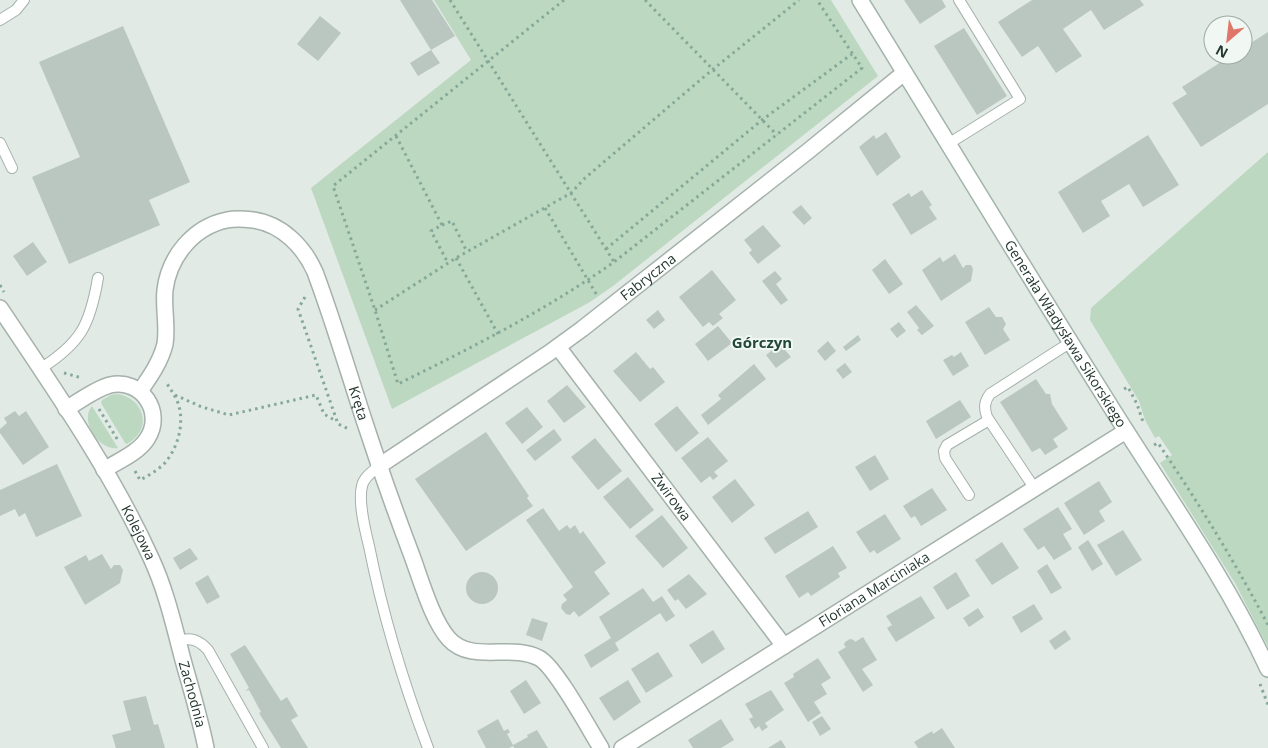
<svg xmlns="http://www.w3.org/2000/svg" width="1268" height="748" font-family="'Open Sans',sans-serif">
<style>
.green{fill:#bdd8c0}
.building{fill:#bac7c0}
.lines{fill:none;stroke-linecap:round;stroke-linejoin:round}
.lane-casing{stroke:#a5b1ab;stroke-width:12}
.street-casing{stroke:#a5b1ab;stroke-width:18}
.secondary-casing{stroke:#a2b4ab;stroke-width:18}
.path{stroke:#85a999;stroke-width:3;stroke-dasharray:2.5 4;stroke-linecap:butt}
.lane{stroke:#fff;stroke-width:10}
.street{stroke:#fff;stroke-width:15}
.secondary{stroke:#fff;stroke-width:15}
.labels{text-anchor:middle;stroke-width:4;stroke-linejoin:round;paint-order:stroke}
.street-label{font-size:14px;fill:#243830;stroke:#f1f7f3}
.neighbourhood-label{font-size:15px;font-weight:bold;fill:#22483a;stroke:#f1f7f3}
</style>
<rect width="100%" height="100%" fill="#e1eae5"/>
<path class="green" d="M434 0H831L878 76 613 286 590 302 392 409 311 188 471 60Z
M1268 152V647L1235 583 1160 463 1172 455 1159 436 1155 438 1145 420 1139 401 1090 320 1091 308Z
M117 394C145 398 153 430 127 444L125 443 101 403 102 400 111 395Z
M92 406 118 448C99 451 79 421 92 406Z"/>
<path class="building" d="M400 0H432L455 36 431 50Z
M904 0H942L946 7 920 24Z
M1032 0H1140L1144 5 1104 30 1091 10 1063 29 1082 56 1056 73 1038 46 1022 57 998 22Z
M320 16 341 33 318 61 297 44Z
M123 26 190 182 149 200 160 225 69 264 32 177 80 157 39 62Z
M964 28 1007 96 977 115 934 46Z
M1268 32V104L1201 147 1172 103 1187 94 1182 87 1232 55H1243V48Z
M431 50 440 63 418 76 410 63Z
M886 132 901 157 877 176 859 147 874 135 876 139Z
M1148 135 1179 185 1143 207 1129 184 1101 201 1110 216 1083 233 1058 192Z
M922 190 932 205 929 207 937 219 911 235 892 204 909 193 911 197Z
M801 205 812 218 804 225 792 212Z
M763 225 781 246 758 264 749 253 752 250 744 240Z
M33 242 47 262 27 276 13 256Z
M955 254 963 268 966 265H971L973 269 971 281 941 301 922 270 940 257 943 262Z
M885 259 903 284 889 294 872 270Z
M712 270 736 300 719 314 723 318 713 326 709 322 703 327 679 297Z
M775 271 782 279 776 284 788 300 781 305 762 281Z
M916 305 934 326 922 335 917 330 919 328 907 312Z
M989 307 996 317H1002L1006 324 1003 329 1010 340 985 355 965 322Z
M658 310 665 320 654 329 646 320Z
M899 322 906 331 897 338 890 329Z
M718 326 732 343 708 361 695 344Z
M858 335 861 340 846 351 843 347Z
M828 341 836 351 825 361 817 351Z
M780 344 791 357 776 368 766 355Z
M636 352 650 369 653 367 665 382 640 402 613 371Z
M961 352 969 366 953 376 943 360 952 355 954 357Z
M845 363 852 372 843 379 836 370Z
M754 364 766 379 708 425 701 415 721 399 718 395Z
M1036 379 1046 394H1050L1052 404 1068 429 1053 439 1058 447 1045 455 1040 448 1032 452 1000 402Z
M567 385 586 407 564 423 547 401Z
M960 400 971 417 936 439 926 421Z
M677 406 699 433 676 452 654 424Z
M527 407 543 427 522 444 505 423Z
M15 411 19 416 26 411 49 447 23 465 0 433V429L7 423 4 418Z
M554 429 562 440 535 461 526 450Z
M486 432 529 496 527 498 533 506 466 551 415 479Z
M708 437 728 461 714 472 718 476 713 480 710 476 701 483 681 458Z
M595 438 622 471 598 490 571 457Z
M875 455 889 479 870 491 855 467Z
M57 464 82 516 36 537 25 513 19 517 15 509 0 516V490Z
M628 477 654 510 630 529 603 497Z
M735 479 755 505 732 523 712 497Z
M1099 481 1112 502 1099 511 1105 521 1084 535 1064 503Z
M932 488 947 510 921 526 915 516 911 518 903 506Z
M1058 507 1072 529 1063 534 1072 549 1054 560 1044 546 1038 550 1023 529Z
M543 508 559 531 567 525 570 529 575 525 580 534 583 531 606 563 594 572 610 594 579 617 574 611 570 615 566 614 561 608 562 604 567 600 563 595 573 587 526 520Z
M808 511 818 527 775 554 764 538Z
M885 514 901 539 877 554 874 550 870 553 856 532Z
M662 515 688 548 663 568 635 536Z
M1123 530 1142 560 1116 576 1097 545Z
M1088 540 1103 564 1092 571 1078 547Z
M1002 542 1019 568 992 585 975 560Z
M833 546 847 568 838 573 840 577 811 596 808 592 799 598 785 576Z
M190 548 198 559 180 570 173 558Z
M102 554 111 569 114 565H120L123 570 120 583 85 605 64 567 86 555 89 561Z
M1047 564 1062 588 1051 594 1037 571Z
M466 588a16 16 0 1 1 32 0a16 16 0 1 1-32 0Z
M956 572 970 596 947 610 933 587Z
M689 574 707 594 686 609 678 599 675 601 667 590Z
M208 575 220 597 207 604 195 583Z
M643 588 653 602 662 596 675 616 666 622 660 613 615 643 619 650 591 668 584 655 611 638 599 617Z
M921 596 935 618 896 642 887 628 892 625 886 616Z
M1034 604 1043 619 1021 633 1012 617Z
M978 608 984 617 969 627 963 618Z
M532 618 548 623 542 641 526 635Z
M713 630 725 649 702 664 689 645Z
M1065 630 1071 639 1055 650 1049 641Z
M863 637 877 660 862 669 873 685 863 692 838 652 846 647 844 645 845 642 850 639 854 640 855 642Z
M245 645 281 701 287 697 298 716 291 720 308 748H281L259 713 261 712 249 690 245 691 249 688 230 654Z
M658 652 673 676 646 693 631 669Z
M818 658 831 678 821 684 827 694 814 702 821 713 808 722 784 683 794 677 793 674Z
M526 680 541 703 524 714 510 691Z
M628 680 641 702 614 721 599 698Z
M771 690 784 710 765 723 768 727 762 731 759 726 755 729 749 719 753 717 745 704Z
M146 696 154 725 158 724 165 748H116L112 735 131 730 123 701Z
M822 716 831 729 820 736 812 722Z
M498 719 504 731 508 729 510 732 507 734 513 745 528 737 527 735 537 730 548 748H514L513 746 509 748H486L477 731Z
M721 719 734 740 721 748H693L688 740Z
M942 728 955 748H918L914 742 932 731 933 734Z
M781 740 786 748H768Z"/>
<g class="lines">
<defs>
<path id="lane" d="M0 20 16 10 24 0
M0 143 12 168
M948 144 1020 99 959 0
M40 369C81 343 90 325 98 278
M379 466C373 471 364 477 362 486 358 502 365 530 369 546 383 616 403 682 428 748
M1035 489 987 417C984 408 984 402 990 394L1071 342
M969 495 945 458 944 451 947 445 989 420
M178 641C191 637 199 640 208 650L263 748"/>
<g id="street">
<path id="s1" d="M0 308C54 389 111 470 151 558 166 590 174 626 183 660 191 689 200 718 206 748"/>
<path id="s2" d="M558 347 784 646"/>
<path id="s3" d="M140 391C150 377 161 361 165 344 168 326 163 308 165 290 169 257 193 227 227 220 236 218 245 219 253 220 282 224 304 247 315 272 333 320 348 371 364 420 379 466 395 511 412 556 421 580 432 620 449 639 472 664 511 643 539 658 556 667 589 729 601 748"/>
<path d="M66 409C80 401 95 389 110 385 141 378 165 412 147 439 138 453 118 461 104 470"/>
<path id="s4" d="M379 466 549 353 582 329 807 152 904 73"/>
<path id="s5" d="M622 748 1126 431"/>
</g>
<g id="secondary">
<path id="s6" d="M860 0C942 133 1023 267 1106 399 1161 488 1224 574 1268 669"/>
</g>
</defs>
<use href="#lane" class="lane-casing"/>
<use href="#street" class="street-casing"/>
<use href="#secondary" class="secondary-casing"/>
<path class="path" d="M450 0 614 262
M564 0 333 186 375 310 398 384C473 347 546 310 614 262L862 68 817 0
M645 0 777 135
M396 136 442 225 431 231 448 263
M545 208 598 297
M442 225 452 221 467 252
M606 249 762 120 852 54
M456 258 498 334
M0 285 4 292
M305 297 298 309 338 424 349 429
M375 310 456 258 571 193 585 178 712 70 799 0
M64 373 82 378
M1124 389 1128 387 1137 404 1143 422
M175 395 202 407 229 415 316 395 324 414 336 421
M99 409 119 442
M1154 445 1158 443C1198 502 1235 562 1268 625
M135 471 140 480C148 476 156 471 163 465 178 449 185 423 178 403 175 395 170 389 166 382
M1260 684 1268 705"/>
<use href="#lane" class="lane"/>
<use href="#street" class="street"/>
<use href="#secondary" class="secondary"/>
</g>
<g class="labels">
<g class="street-label">
<text dy="5" stroke="none"><textPath href="#s4" startOffset="329">Fabryczna</textPath></text>
<text dy="5" stroke="none"><textPath href="#s6" startOffset="392">Generała Władysława Sikorskiego</textPath></text>
<text dy="5" stroke="none"><textPath href="#s3" startOffset="456">Kręta</textPath></text>
<text dy="5" stroke="none"><textPath href="#s2" startOffset="188">Żwirowa</textPath></text>
<text dy="5" stroke="none"><textPath href="#s1" startOffset="264">Kolejowa</textPath></text>
<text dy="5" stroke="none"><textPath href="#s5" startOffset="298">Floriana Marciniaka</textPath></text>
<text dy="5" stroke="none"><textPath href="#s1" startOffset="435">Zachodnia</textPath></text>
</g>
<g class="neighbourhood-label">
<text x="762" y="348">Górczyn</text>
</g>
</g>
<g transform="translate(1228 40) rotate(208)"><circle r="24" fill="#f1f7f3" stroke="#9faba5"/>
<path d="M0-4L9 19L0 12L-9 19Z" fill="#e07669"/>
<text y="-8" font-size="14" font-weight="bold" text-anchor="middle" fill="#243830">N</text>
</g>
</svg>
